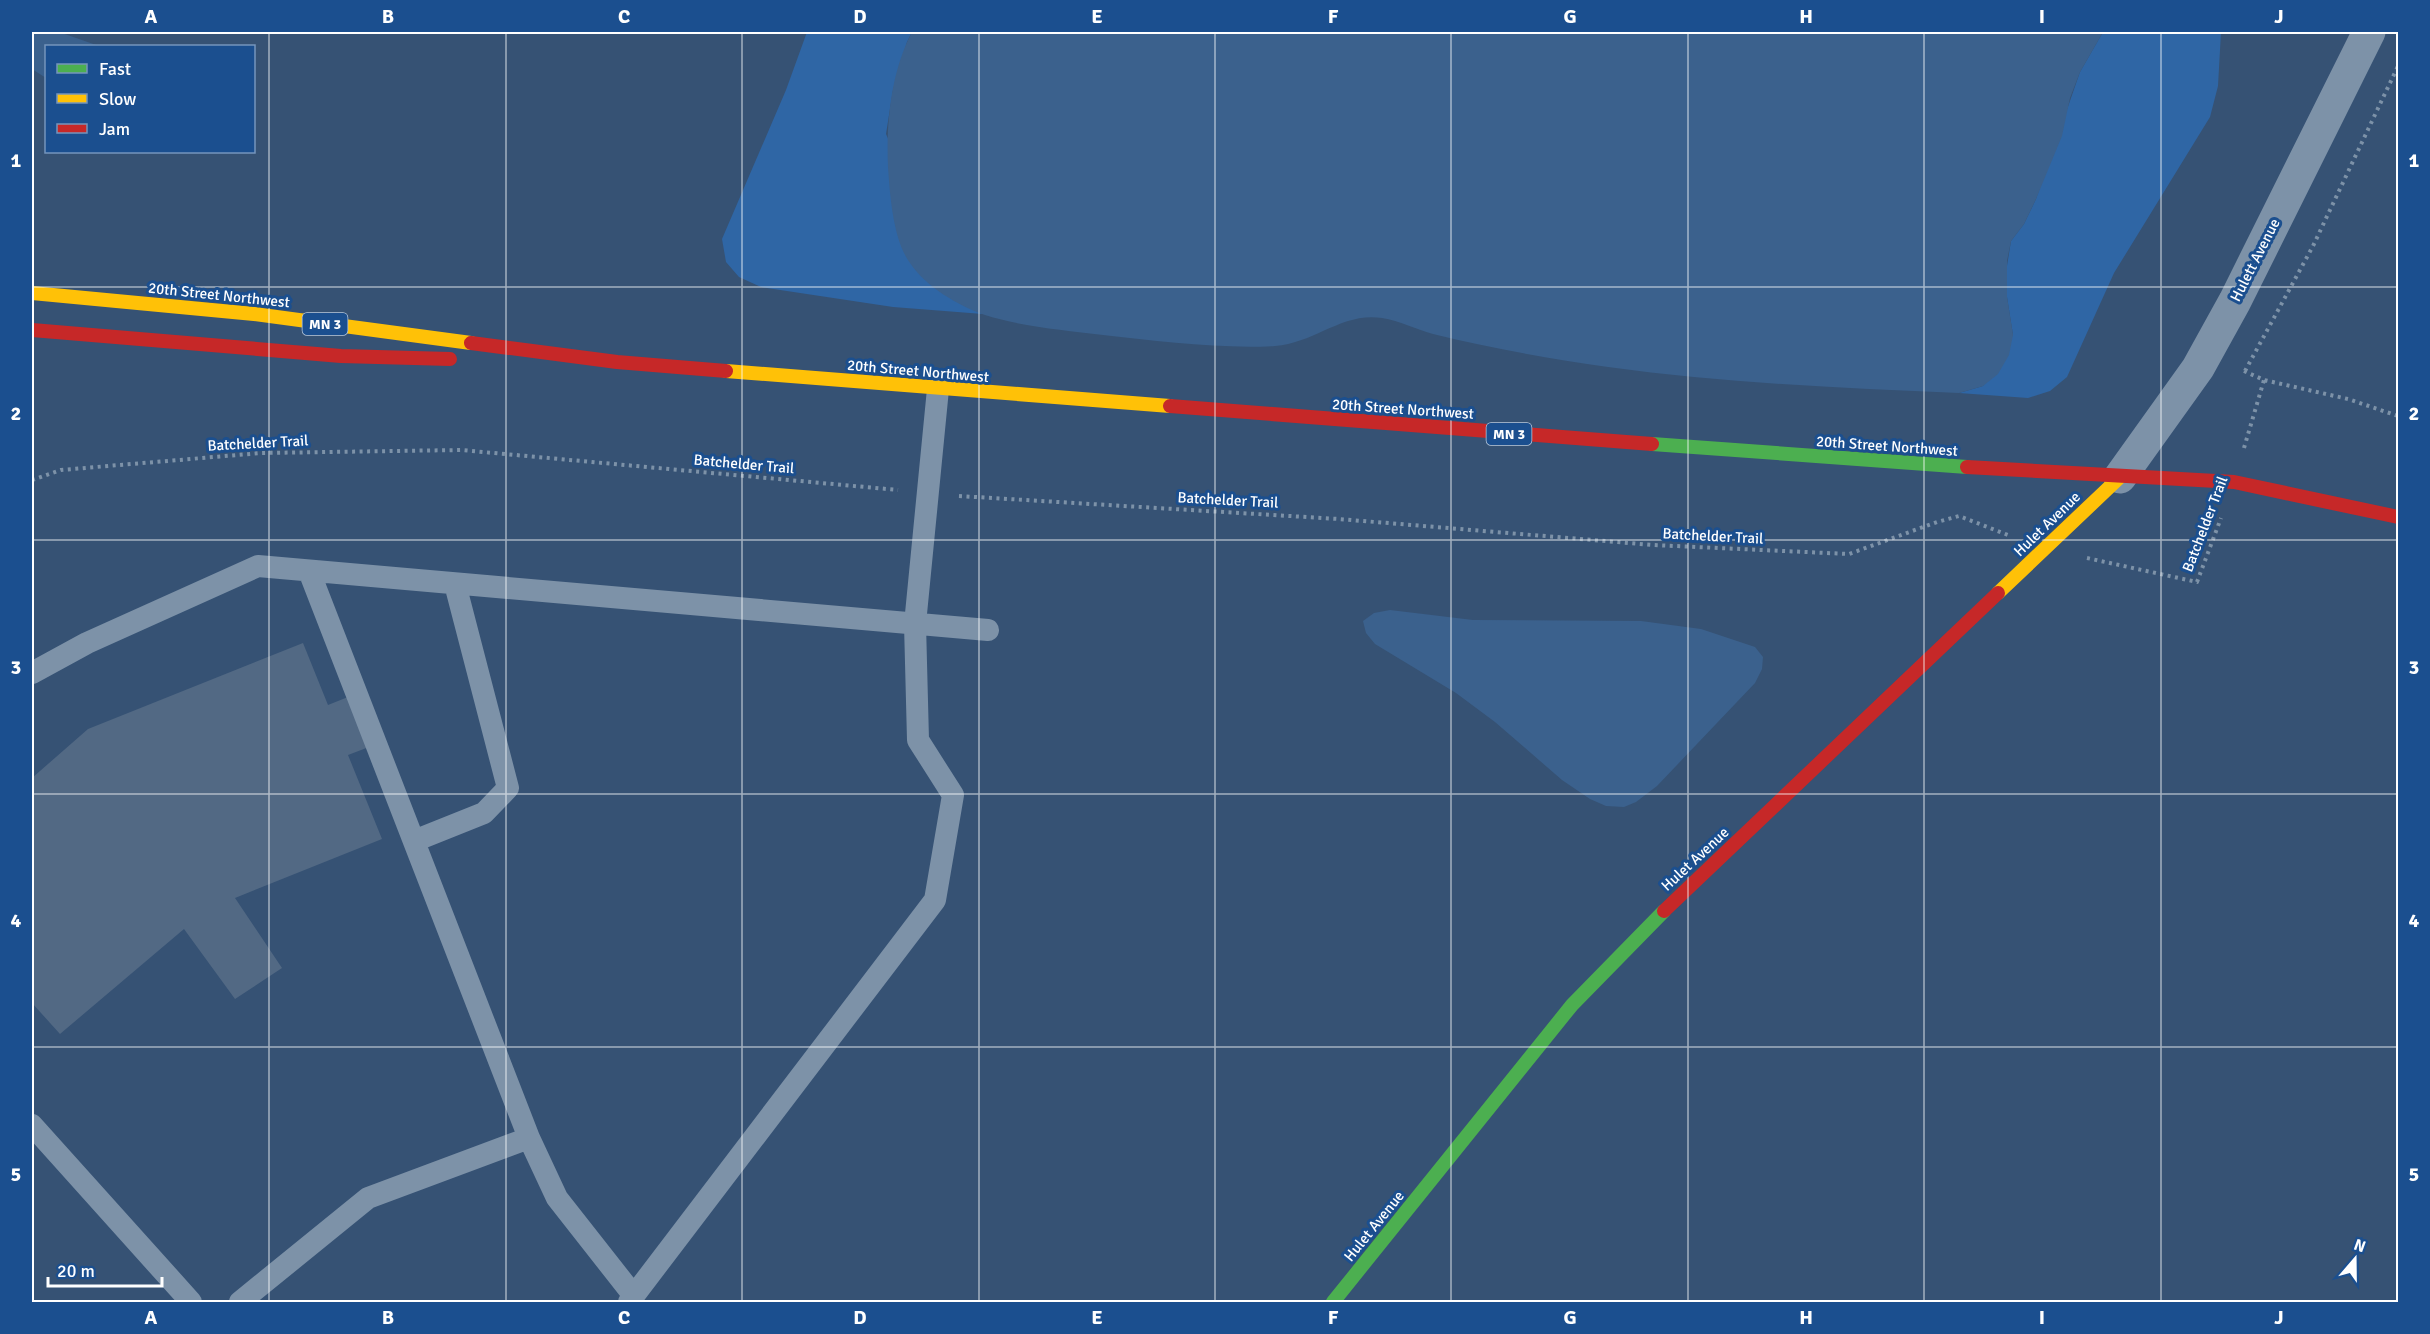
<svg xmlns="http://www.w3.org/2000/svg" width="2430" height="1334" font-family="Signika,sans-serif">
<style>
.green{fill:#2f66a5}
.water{fill:#3b618d}
.building{fill:#526984}
.lines{fill:none;stroke-linecap:round;stroke-linejoin:round}
.path{stroke:#7d92a8;stroke-width:4;stroke-dasharray:3 4.5;stroke-linecap:butt}
.lane{stroke:#7d92a8;stroke-width:22}
.street{stroke:#7d92a8;stroke-width:33}
.fast{stroke:#4caf50;stroke-width:14}
.slow{stroke:#ffc107;stroke-width:14}
.jam{stroke:#c62828;stroke-width:14}
.grid{fill:none;stroke:#fff;stroke-width:1.5;stroke-opacity:0.55}
.labels{text-anchor:middle;stroke-width:6;stroke-linejoin:round;paint-order:stroke}
.shield{fill:#1b4f8f;stroke:#bbcadd;stroke-width:1.5}
.shield-label{font-size:14px;font-weight:bold;fill:#fff}
.street-label{font-size:15px;fill:#fff;stroke:#1b4f8f}
.neatline{fill:none;stroke:#fff;stroke-width:2}
.grid-label{font-size:20px;text-anchor:middle;font-weight:bold;fill:#fff}
</style>
<rect width="100%" height="100%" fill="#365274"/>
<path class="green" d="M807 32H912L907 42 893 90 886 134 959 303 983 314 893 307 761 287 739 277 726 262 722 239 786 90Z
M2103 32H2221L2218 86 2210 117 2114 273 2067 377 2050 391 2028 398 1959 393 1983 386 2013 335 2007 297V266L2011 241 2024 224 2036 199 2080 72Z"/>
<path class="water" d="M32 32H59L99 46H46V78L32 69Z
M912 32H2103L2080 72 2070 98 2062 136 2036 199 2024 224 2011 241 2007 261V297L2013 335 2009 355 1998 374 1983 386 1959 393C1842 388 1724 383 1608 367 1550 359 1490 348 1433 334 1415 329 1400 321 1382 318 1342 312 1315 343 1275 346 1219 349 1158 341 1103 335 1064 330 1023 327 985 315 959 306 926 287 910 263 893 240 890 195 888 167 886 122 891 72 912 32Z
M1390 610 1473 620 1641 621 1701 629 1755 647 1763 657 1762 669 1755 683 1657 786 1636 802 1624 807 1606 806 1590 799 1562 780 1495 722 1456 693 1375 644 1366 633 1363 621 1374 613Z"/>
<path class="building" d="M303 643 328 705 348 697 369 747 348 755 382 839 235 898 282 968 235 999 184 929 60 1034 32 1003V778L88 729Z"/>
<g class="lines">
<path class="path" d="M2244 371 2264 380 2348 399 2398 416
M2245 371 2313 246 2398 66
M2244 448 2264 380
M32 480 61 470 261 453 461 450 898 490
M959 496 1339 519 1653 545 1849 554 1937 522 1959 516 2008 535
M2087 558 2197 582 2221 518"/>
<path class="lane" d="M309 571 529 1138 557 1198 634 1296
M32 673 87 643 258 566 988 630
M414 841 484 813 508 788 455 584
M32 1125 191 1302
M240 1302 368 1198 529 1138
M629 1302 935 900 953 795 918 740 915 624 938 389"/>
<path class="street" d="M2120 477 2198 368 2235 301 2369 32"/>
<path class="fast" d="M1652 444 1967 467
M1333 1302 1572 1005 1664 911"/>
<path class="slow" d="M32 293 254 314 471 343
M726 371 1170 406
M1998 593 2120 477"/>
<path class="jam" d="M32 330 341 356 450 359
M471 343 617 362 726 371
M1170 406 1652 444
M1967 467 2234 482 2398 517
M1664 911 1998 593"/>
</g>
<path class="grid" d="M269 32V1302M506 32V1302M742 32V1302M979 32V1302M1215 32V1302M1451 32V1302M1688 32V1302M1924 32V1302M2161 32V1302M32 287H2398M32 540H2398M32 794H2398M32 1047H2398"/>
<g class="labels">
<g class="shield">
<rect x="302.5" y="313" width="45" height="22" rx="4.5"/>
<rect x="1486.5" y="423" width="45" height="22" rx="4.5"/>
</g>
<g class="shield-label">
<text x="325" y="329">MN 3</text>
<text x="1509" y="439">MN 3</text>
</g>
<g class="street-label">
<text transform="translate(2255 260) rotate(-63)" y="5">Hulett Avenue</text>
<text transform="translate(219 295) rotate(6)" y="5">20th Street Northwest</text>
<text transform="translate(918 371) rotate(5)" y="5">20th Street Northwest</text>
<text transform="translate(1403 409) rotate(4)" y="5">20th Street Northwest</text>
<text transform="translate(258 443) rotate(-3)" y="5">Batchelder Trail</text>
<text transform="translate(1887 446) rotate(4)" y="5">20th Street Northwest</text>
<text transform="translate(744 464) rotate(5)" y="5">Batchelder Trail</text>
<text transform="translate(1228 500) rotate(3)" y="5">Batchelder Trail</text>
<text transform="translate(2047 524) rotate(-44)" y="5">Hulet Avenue</text>
<text transform="translate(2205 524) rotate(-69)" y="5">Batchelder Trail</text>
<text transform="translate(1713 536) rotate(3)" y="5">Batchelder Trail</text>
<text transform="translate(1695 859) rotate(-43)" y="5">Hulet Avenue</text>
<text transform="translate(1374 1226) rotate(-51)" y="5">Hulet Avenue</text>
</g>
</g>
<rect width="2430" height="1334" fill="none" stroke="#1b4f8f" stroke-width="66"/>
<rect x="45" y="45" width="210" height="108" fill="#1b4f8f" stroke="#7695bc" stroke-width="1.5"/>
<rect x="57" y="64" width="30" height="9" fill="#4caf50" stroke="#7695bc" stroke-width="1.5"/>
<text x="99" y="75" font-size="18" fill="#ffffff">Fast</text>
<rect x="57" y="94" width="30" height="9" fill="#ffc107" stroke="#7695bc" stroke-width="1.5"/>
<text x="99" y="105" font-size="18" fill="#ffffff">Slow</text>
<rect x="57" y="124" width="30" height="9" fill="#c62828" stroke="#7695bc" stroke-width="1.5"/>
<text x="99" y="135" font-size="18" fill="#ffffff">Jam</text>
<g transform="translate(2355 1259) rotate(20)" stroke="#1b4f8f" stroke-width="4.5" paint-order="stroke">
<path d="M0-4.5L10 22L0 15L-10 22Z" fill="#ffffff"/>
<text y="-9" font-size="16" font-weight="bold" text-anchor="middle" fill="#ffffff">N</text>
</g>
<path d="M48 1277v9h114v-9" fill="none" stroke="#ffffff" stroke-width="3"/>
<text x="57" y="1277" font-size="18" fill="#ffffff" stroke="#1b4f8f" stroke-width="4.5" paint-order="stroke">20 m</text>
<rect x="33" y="33" width="2364" height="1268" class="neatline"/>
<g class="grid-label">
<text x="151" y="23">A</text>
<text x="388" y="23">B</text>
<text x="624" y="23">C</text>
<text x="860" y="23">D</text>
<text x="1097" y="23">E</text>
<text x="1333" y="23">F</text>
<text x="1570" y="23">G</text>
<text x="1806" y="23">H</text>
<text x="2042" y="23">I</text>
<text x="2279" y="23">J</text>
<text x="16" y="167">1</text>
<text x="2414" y="167">1</text>
<text x="16" y="420">2</text>
<text x="2414" y="420">2</text>
<text x="16" y="674">3</text>
<text x="2414" y="674">3</text>
<text x="16" y="927">4</text>
<text x="2414" y="927">4</text>
<text x="16" y="1181">5</text>
<text x="2414" y="1181">5</text>
<text x="151" y="1324">A</text>
<text x="388" y="1324">B</text>
<text x="624" y="1324">C</text>
<text x="860" y="1324">D</text>
<text x="1097" y="1324">E</text>
<text x="1333" y="1324">F</text>
<text x="1570" y="1324">G</text>
<text x="1806" y="1324">H</text>
<text x="2042" y="1324">I</text>
<text x="2279" y="1324">J</text>
</g>
</svg>
